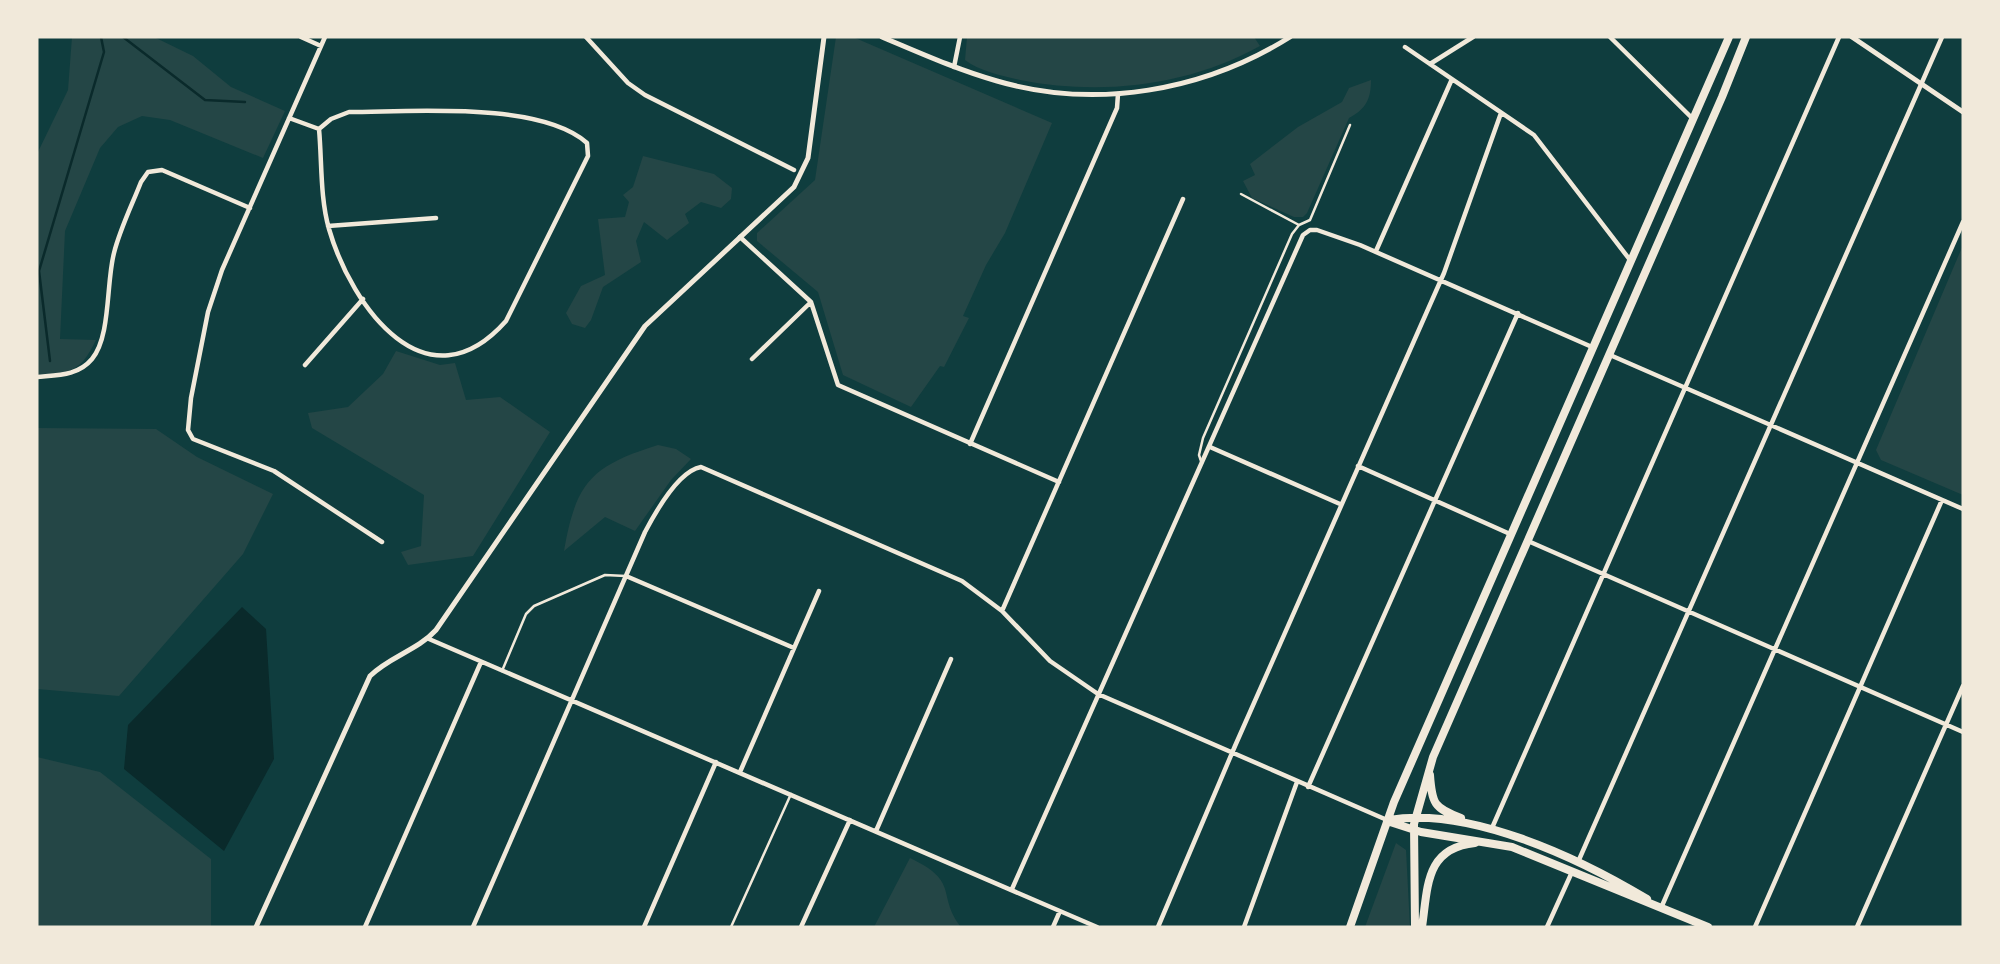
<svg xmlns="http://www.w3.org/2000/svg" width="2000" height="964" font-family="'Fira Sans Condensed',sans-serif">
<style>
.green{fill:#244646}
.water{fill:#0a2a2b}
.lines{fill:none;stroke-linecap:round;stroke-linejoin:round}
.stream{stroke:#0a2a2b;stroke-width:2.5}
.service{stroke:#f1e9da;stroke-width:2.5}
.minor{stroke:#f1e9da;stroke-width:4.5}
.tertiary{stroke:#f1e9da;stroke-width:5}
.trunk{stroke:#f1e9da;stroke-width:8}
</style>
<rect width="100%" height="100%" fill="#0f3d3e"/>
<path class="green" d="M72 37H154L193 56 231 87 285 111 263 158 170 120 142 116 118 127 100 148 65 231 60 339 96 340C80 373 71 372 37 375V154L68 90Z
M836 37H853L1052 123 1005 233 986 265 963 316 969 318 944 367 940 366 911 407 843 375 818 292 757 241V233L815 180Z
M967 37H1254L1260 46C1188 86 1101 96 1020 80 1003 76 979 71 965 60Z
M1371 80C1371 99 1366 109 1349 118L1307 213 1303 217H1294L1252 198 1243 181 1255 175 1250 164 1298 127 1342 102 1349 88Z
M643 156 714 174 732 188 731 199 721 208 701 202 685 214 689 223 667 240 644 222 636 241 641 262 603 287 591 320 585 328 572 324 566 313 581 286 605 275 598 219 625 217 629 202 623 195 633 187Z
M1963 245V495L1881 460 1876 450Z
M396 351 440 365 455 363 466 400 500 397 550 432 473 556 408 565 401 552 421 546 424 495 312 428 308 413 348 407 383 374Z
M37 428 156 429 197 457 273 494 243 554 119 696 37 689Z
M658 445 676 449 691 459 671 480 635 531 605 517 564 551C576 482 591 466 658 445Z
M37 757 100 772 211 859V927H37Z
M1396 843 1406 850 1410 927H1365Z
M910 858C961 882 936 895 961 927H874Z"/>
<path class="water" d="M242 607 266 629 274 759 224 851 124 769 128 725Z"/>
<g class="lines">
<path class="stream" d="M123 37 205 100 245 102
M50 361 39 271 104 52 101 37"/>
<path class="service" d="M1241 194 1299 225
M1201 461 1199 455 1203 438 1292 234 1299 225 1310 220 1350 125
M502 671 526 614 534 606 605 575 626 576
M731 927 791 794"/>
<path class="minor" d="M301 37 321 46
M325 37 222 270 208 312 191 398 188 430 193 439 274 471 382 542
M586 37 628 83 645 95 794 170
M1610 37 1693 119
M1405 47 1534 135 1630 260
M1430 64 1473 37
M954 67 960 37
M289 118 319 129 331 119 349 112C411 112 540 101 587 143L588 156 506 321C427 410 352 308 329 229 320 198 322 161 319 129
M328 226 436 218
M740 237 811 302 838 385 1059 482
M1376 251 1452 79
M1610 355 1963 509
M752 359 811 302
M305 365 363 299
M37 377C57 375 78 376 92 359 111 336 106 283 114 253 120 229 132 205 141 182L148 172 162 170 250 208
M970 444 1117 108 1118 94
M1210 447 1340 504
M1358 466 1510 534
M1528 541 1963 732
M626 576 794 648
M1002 611 1183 199
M429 639 1097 927
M740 772 819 591
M1308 787 1518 313
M1492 828 1839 37
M876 831 951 659
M1578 862 1942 37
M1012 889 1303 235 1310 230H1317L1360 245 1592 347
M1661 908 1963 222
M365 927 481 662
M473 927 645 532C655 513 678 471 701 467L962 581 1002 611 1050 661 1098 694 1387 820
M644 927 716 762
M801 927 850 820
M1053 927 1060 911
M1158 927 1235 746 1444 273 1501 113
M1244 927 1297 782
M1547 927 1572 872
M1755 927 1942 500
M1857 927 1963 686"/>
<path class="tertiary" d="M882 37C920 53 958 70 997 81 1096 110 1204 91 1290 37
M1852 37 1963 112
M256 927 370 676C389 657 418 650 436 630L645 326 794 187 808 158 824 37"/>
<path class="trunk" d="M1430 775C1432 804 1434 808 1461 818
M1389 820C1469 806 1579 858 1647 899
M1387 821 1421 832 1512 847 1708 927
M1350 927 1394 802 1729 37
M1415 927 1414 824 1433 757 1722 97 1746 37
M1422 927C1428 887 1425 848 1475 843"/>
</g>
<rect width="2000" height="964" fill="none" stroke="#f1e9da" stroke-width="77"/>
</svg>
